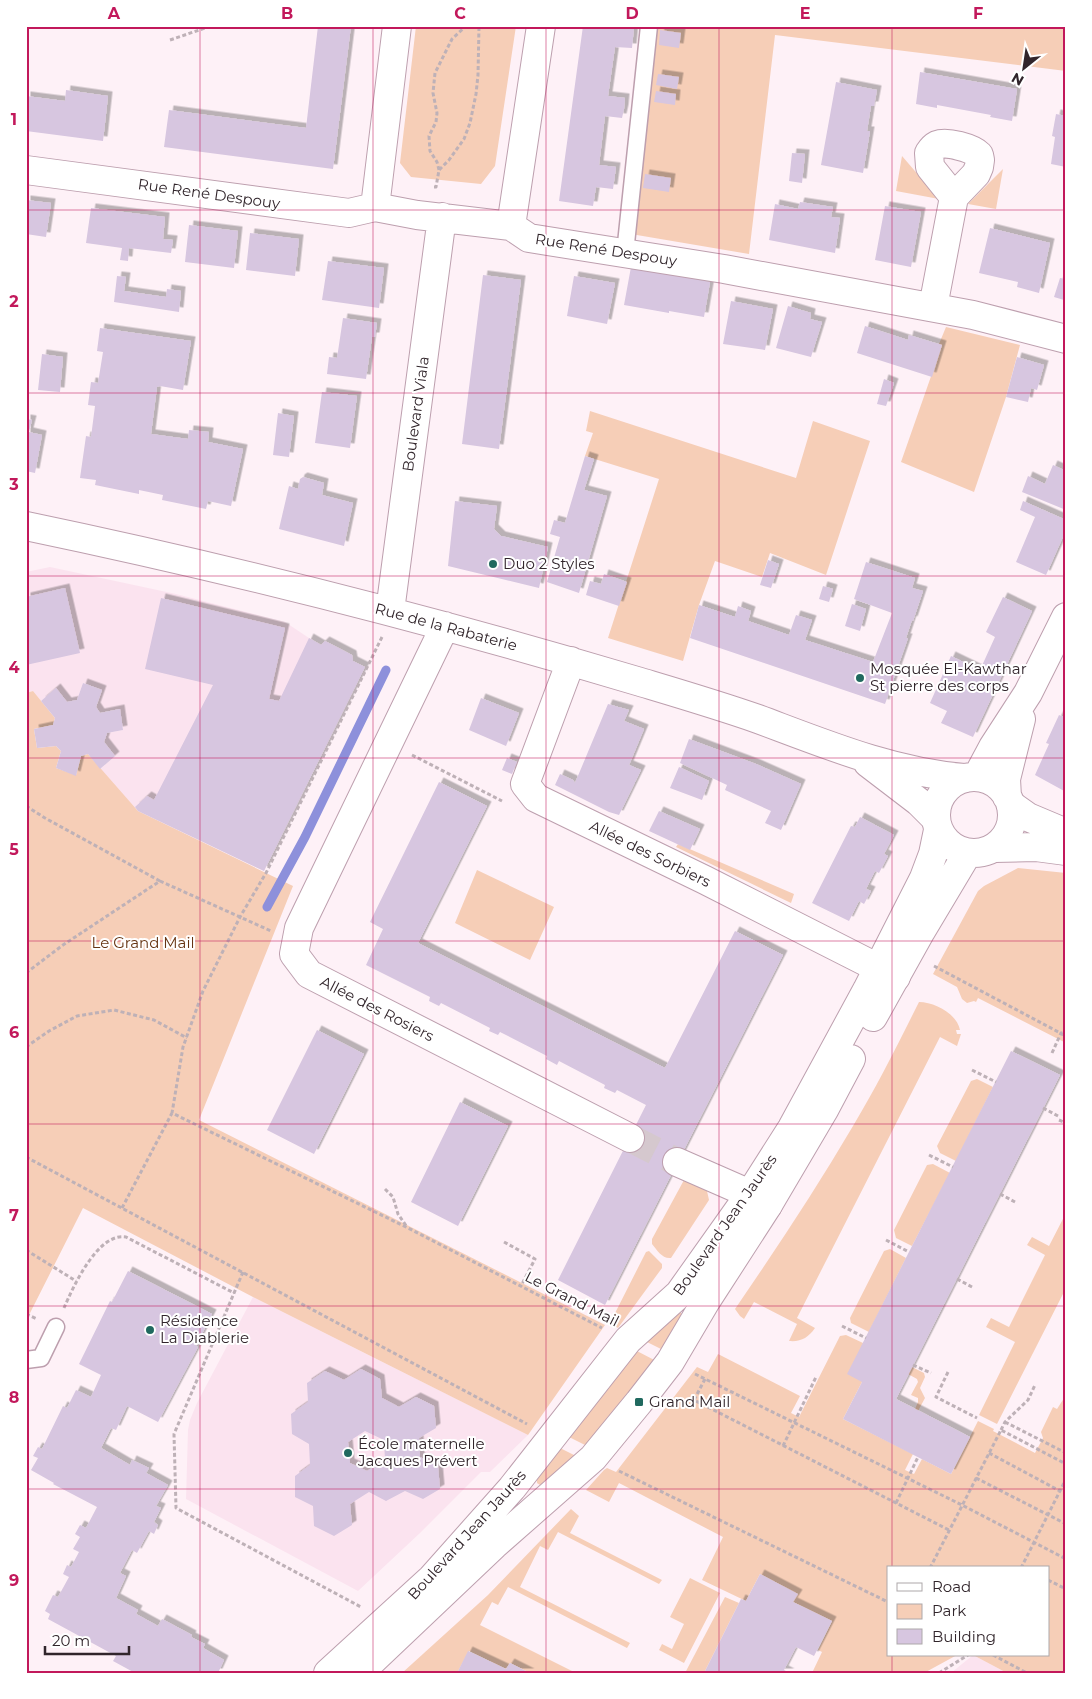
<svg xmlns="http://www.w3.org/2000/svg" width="1092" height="1699" font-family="Montserrat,sans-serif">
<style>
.built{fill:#fbe3ef}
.green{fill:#f6ceb7}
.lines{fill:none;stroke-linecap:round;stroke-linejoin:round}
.stream{stroke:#8d90db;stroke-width:9}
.building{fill:#d7c6e0;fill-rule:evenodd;filter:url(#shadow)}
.minor-tunnel{stroke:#d5c8ce;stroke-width:28;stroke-dasharray:28 14;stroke-linecap:butt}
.service-casing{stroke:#bd9fae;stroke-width:19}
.minor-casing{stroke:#bd9fae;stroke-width:30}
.secondary-casing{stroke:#bd9fae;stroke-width:30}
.path{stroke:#beb1b7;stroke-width:3;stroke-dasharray:4 2.5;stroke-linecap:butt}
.service{stroke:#fff;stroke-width:16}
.minor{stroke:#fff;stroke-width:28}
.secondary{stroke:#fff;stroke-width:28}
.grid{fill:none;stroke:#c2185b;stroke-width:1;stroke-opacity:0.55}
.poi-dot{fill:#20695f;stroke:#fff;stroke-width:2}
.labels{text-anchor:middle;stroke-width:4;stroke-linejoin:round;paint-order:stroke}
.street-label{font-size:15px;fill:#31252b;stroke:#fff}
.poi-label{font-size:15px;fill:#31252b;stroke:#fff;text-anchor:start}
.park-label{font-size:15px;fill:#663513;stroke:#fff}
.neatline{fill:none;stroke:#c2185b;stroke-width:2}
.grid-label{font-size:16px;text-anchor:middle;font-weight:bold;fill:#c2185b}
</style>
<defs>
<filter id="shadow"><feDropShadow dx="4.5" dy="-4.5" stdDeviation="0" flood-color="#0004"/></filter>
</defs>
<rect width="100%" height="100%" fill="#fef1f7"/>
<path class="built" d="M50 567 176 594 285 622 309 638 321 645 325 641 352 655 353 661 365 667 264 871 138 811 100 769 115 756 104 742 107 733 123 730 119 709 100 713 96 707 102 690 83 683 77 700 67 702 56 689 41 701 33 691 26 693V572Z
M253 1297 528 1435 490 1472H481L420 1533 358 1591 186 1499 188 1430 190 1420 197 1403Z
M973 1655 1007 1673H951Z"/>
<path class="green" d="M416 26H516L495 166 481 184 411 177 400 163Z
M649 26H1066V71L775 35 749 254 625 233Z
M902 156 939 199 896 191Z
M1003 169 996 209 968 204Z
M946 327 1020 345 1006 397 974 492 901 462 942 345 939 344Z
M590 411 796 478 813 421 870 441 826 575 770 553 762 577 715 561 699 605 683 661 608 638 659 479 585 456 593 433 586 431Z
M33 691 55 718 53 725 34 729 37 748 56 746 61 751 56 768 76 775 81 756 88 754 138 811 293 886 199 1120 605 1325 528 1435 253 1297 83 1208 26 1321V693Z
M678 844 794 894 791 903 676 847Z
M1018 868 1066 873V1043L978 998 976 1002 974 1001 967 1003 962 999 957 987 933 974 978 891 984 886Z
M477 870 554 907 530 960 455 923Z
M919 1002C935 1002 957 1014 960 1030H956L957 1034H961L957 1046 940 1037 797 1318 815 1328C808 1338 801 1342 789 1341L797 1324 754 1302 744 1319 740 1316 735 1309C776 1249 816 1189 853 1126 877 1086 898 1044 919 1002Z
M977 1079 993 1087 956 1161 940 1153 937 1146 971 1081Z
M933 1164 950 1173 912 1246 896 1238 894 1230 927 1165Z
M684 1180 707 1191 709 1200 671 1258C662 1259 657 1250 652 1244V1239Z
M1066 1213V1288L997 1424 979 1415 1015 1342 986 1327 991 1318 1009 1327 1045 1255 1027 1245 1032 1237 1049 1246Z
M890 1249 906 1258 869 1332 851 1323 850 1318 884 1251Z
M649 1251 662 1264V1268L618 1328 610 1323 646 1252Z
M678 1313H681L683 1316 669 1353 643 1340Z
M846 1335 863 1343 862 1382 843 1419 913 1454 905 1470 914 1474 922 1459 951 1474 978 1421 994 1429 993 1431 1035 1453 1043 1438 1041 1432 1053 1407 1057 1409 1066 1395V1673H1007L973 1655H1048V1568H888V1655H957L924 1673H812L822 1652 818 1650 832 1621 793 1602 797 1594 760 1574 746 1601 702 1580 723 1537 619 1483 609 1502 586 1490 604 1470 607 1468 616 1472 697 1367 708 1372 718 1354 800 1396 791 1413 799 1417 840 1336Z
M635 1350 660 1363 591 1448 565 1435Z
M912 1367 924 1373 925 1377 920 1388 925 1398 918 1411 915 1409 918 1402V1398L911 1395 918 1382 917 1379 908 1374Z
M556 1446 582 1459 540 1485 537 1483V1480L546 1459Z
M571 1509 579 1516 570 1533 662 1580 659 1584 558 1532 548 1550 540 1546 520 1587 630 1643 627 1648 508 1587 498 1605 492 1602 480 1625 576 1673H530L510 1663 506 1669 469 1651 457 1673H402L488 1595Z
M690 1578 720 1593 684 1663 659 1650 662 1644 672 1649 684 1624 670 1617Z
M725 1597 739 1603 704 1673H685Z"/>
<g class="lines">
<path class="stream" d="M267 907 305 837 386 670"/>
</g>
<path class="building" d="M318 26H351L333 169 164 147 169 110 306 128Z
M583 26 634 27 632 48 615 47 608 96 625 98 624 109 622 118 605 116 599 165 616 167 613 189 596 187 593 206 559 201Z
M660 30 681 33 679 48 659 45Z
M920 72 1017 89 1012 121 990 117 991 115 937 105V108L916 104Z
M658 74 679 77 677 89 656 85Z
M836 82 877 90 874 106H871L867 131H870L863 173 821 165Z
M66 90 108 96 103 141 26 131V96L65 101Z
M656 91 676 94 675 105 654 102Z
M1056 114 1066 116V167L1051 164 1055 137 1052 136Z
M792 153 805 154 802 183 789 181Z
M645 174 671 178 669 192 643 188Z
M26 200 51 203 46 237 26 234Z
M800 202 833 207 831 217 840 218 835 253 769 240 775 204 798 209Z
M885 206 921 212 911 267 875 260Z
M91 208 165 217 163 239 173 240 171 253 129 248 128 261 120 260 122 248 86 243Z
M189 225 238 231 234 268 185 262Z
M990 228 1050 243 1039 293 1017 287 1018 282 979 273Z
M250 233 299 239 295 276 246 270Z
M328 261 384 268 379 308 322 300Z
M631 267 710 282 704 317 669 311V313L624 305Z
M483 275 521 280 499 449 462 444Z
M117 276 126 277 124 291 166 297 167 289 181 291 179 312 114 302Z
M574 276 615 283 607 324 567 316Z
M1060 278 1066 279V295L1064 300 1054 297Z
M731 301 773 309 765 350 723 344Z
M788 306 811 313 810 319 822 322 811 357 776 348Z
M343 318 377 323 375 337H372L366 379 327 374 329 357 337 358Z
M865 326 908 340 909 335 942 345 932 377 857 353Z
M100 328 191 341 183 390 160 386 157 387 151 434 188 439 189 430 209 432 208 442 243 449 231 506 208 501 206 509 162 500 163 495 139 490V494L95 485 96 480 80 478 86 436 91 437 95 406 88 405 91 382 98 383 103 352 97 351Z
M42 354 63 357 60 392 38 390Z
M1017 357 1044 365 1037 390 1031 388 1028 402 1006 397Z
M884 379 894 383 886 406 877 404Z
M322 392 357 396 350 448 315 443Z
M278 413 294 416 289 457 273 455Z
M26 419 32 420 29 432 42 435 35 473 26 471Z
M585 456 594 459 584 490 607 496 579 593 547 582 560 537 550 534 554 520 565 523Z
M1053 465 1066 471V510L1022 492 1028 476 1045 484Z
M303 477 324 483 322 495 353 503 344 546 279 529 289 486 298 489 300 479Z
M455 501 497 506 494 529 501 536 548 547 539 588 448 566Z
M1023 501 1066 520V530L1046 575 1016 562 1035 517 1020 510Z
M768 560 779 564 771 588 760 585Z
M866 562 915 578 912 588 923 591 913 621 912 620 906 638H908L885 704 690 638 699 605 735 617 738 606 751 611 748 621 789 635 796 615 812 620 805 640 873 662 892 613 854 599Z
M604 574 627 582 619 606 586 595 590 581 601 584Z
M823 586 833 589 829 602 819 599Z
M65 588 80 653 26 665V597Z
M1003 597 1032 611 973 737 941 723 947 711 930 703 951 656 980 670 995 637 986 632Z
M161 598 285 628 269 699 279 701 309 638 321 645 325 641 352 655 353 661 365 667 264 871 138 811 135 807 147 796 154 800 213 685 145 669Z
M852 604 866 609 860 631 845 626Z
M83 683 102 690 96 707 100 713 120 709 123 730 107 733 104 742 115 756 100 769 88 754 81 756 76 776 56 768 61 751 56 746 37 748 34 729 53 725 55 718 41 701 56 688 67 702 77 700Z
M481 698 519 713 506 746 469 730Z
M608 704 629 710 624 721 644 729 629 765 641 770 619 815 609 812 555 785 560 774 573 780 575 783Z
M1059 715 1066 718V792L1035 775 1049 744 1046 743Z
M689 739 756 764 801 784 781 830 765 823 771 811 725 790 727 785 680 763Z
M507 758 517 762 512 774 502 770Z
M679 767 709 781 702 800 670 788Z
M439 782 487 806 418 943 665 1068 735 931 783 955 605 1305 558 1280 646 1105 617 1090 615 1093 604 1088 605 1085 559 1061 557 1065 546 1059 547 1056 500 1032 498 1035 489 1031 490 1028 441 1003 439 1006 429 1001 430 997 366 965 383 929 370 922Z
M659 811 700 829 690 850 649 831Z
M860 817 894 835 884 854 888 856 879 873 875 871 866 889 871 891 864 904 859 901 849 921 812 903 851 826 855 827Z
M317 1030 364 1054 314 1154 267 1130Z
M1011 1051 1060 1075 896 1399 970 1437 951 1474 843 1419 862 1382 847 1374Z
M460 1102 508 1126 458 1226 411 1202Z
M128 1271 212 1314 196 1346 198 1347 158 1422 127 1406 116 1430 111 1428 101 1448 130 1465 132 1460 149 1468 146 1473 168 1485 156 1506 161 1508 154 1522 158 1525 154 1534 149 1531 137 1553 132 1550 120 1573 126 1576 116 1598 138 1610 136 1614 158 1626 162 1619 192 1635 191 1637 205 1644 203 1648 224 1660 218 1673H135L113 1661 116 1656 48 1619 50 1614 45 1611 53 1595 58 1597 69 1577 63 1574 67 1565 71 1567 79 1552 73 1549 80 1537 75 1534 80 1525 86 1528 97 1507 53 1484 54 1483 31 1470 38 1458 33 1456 38 1447 42 1449 63 1406 67 1408 76 1390 91 1397 101 1375 79 1364 110 1301 112 1302Z
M361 1369 380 1379 382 1398 399 1407 416 1397 434 1406 436 1428 419 1438 420 1457 438 1466 440 1489 423 1499 405 1491 386 1501 369 1492 350 1504 352 1525 334 1536 314 1526 313 1506 295 1497V1476L310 1465 309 1444 292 1434 291 1414 308 1402 307 1383 325 1371 344 1380ZM365 1431 384 1440 385 1460 367 1471 350 1463 348 1442Z
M760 1574 798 1594 793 1602 832 1621 814 1656 796 1647 784 1670 790 1673H704L741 1599 746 1601Z
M468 1651 506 1669 510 1663 530 1673H457Z"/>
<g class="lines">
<path class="minor-tunnel" d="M630 1138 677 1162"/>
<defs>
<path id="service" d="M625 253 649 26
M26 1360 41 1358 56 1327"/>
<path id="minor" d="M26 170 349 213 375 207 417 215 511 226 529 238 724 269 973 315 1066 339
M375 207 397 26
M511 226 541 26
M933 307 954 197 976 174 979 167 980 160 979 155C972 148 947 141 937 145 933 147 931 150 929 153L930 167 954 197
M26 526C232 569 436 621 637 681 677 693 718 705 758 719 825 744 892 772 964 778
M390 611 442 217
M445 626 299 928 294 954 309 974 630 1138
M571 661 525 784 536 798 705 880 896 977
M868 763 919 802 935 818
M1011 805 1028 817 1066 833
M994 848 1036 847 1066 851
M677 1162 750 1194 768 1205"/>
<path id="secondary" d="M936 815a38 38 0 1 1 76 0a38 38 0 1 1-76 0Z
M977 777 993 747 1028 693 1066 617
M1007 797 1006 779 1021 719
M873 1017 921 931 967 854
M328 1673 432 1578 512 1488 628 1340 679 1294 750 1194 792 1128 867 990 924 878 933 854 938 830
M359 1673 494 1545 593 1458 639 1402 670 1362 706 1301 768 1205 824 1110 851 1059"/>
</defs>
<use href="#service" class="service-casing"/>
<use href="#minor" class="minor-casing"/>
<use href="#secondary" class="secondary-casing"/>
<path class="path" d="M170 40 211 26
M439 170 437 162 430 151 429 136 436 122 437 113 433 93 435 73 452 39 466 26
M434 187H436L439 170 449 160 464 139 470 123 476 94 478 75 479 26
M382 637 266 873 240 917 203 991 183 1047 172 1113 408 1228 602 1328
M412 755 502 801
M26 806 45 818 160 881
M934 966 1066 1036
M26 973 63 945 160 881 271 931
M26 1047 49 1031 77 1016 114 1010 154 1020 187 1038
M1052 1053 1061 1033 1066 1032
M972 1070 996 1082
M1043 1108 1060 1117
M1059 1120 1066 1123
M929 1155 953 1167
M26 1157 527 1424
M385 1189 393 1197 398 1214 407 1227
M1000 1194 1017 1203
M122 1208 172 1113
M886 1240 909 1252
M504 1242 535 1259 521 1286
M26 1250 76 1281
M243 1272 174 1434 176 1508 361 1607
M957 1279 974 1288
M64 1308C73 1287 98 1232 126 1237L234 1293
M26 1314 37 1319
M842 1326 866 1338
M913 1365 931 1373
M948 1372 936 1397 977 1418
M695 1374 962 1505 1066 1559
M705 1379 694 1400 949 1530
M1005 1422 1066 1453
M1001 1430 1005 1422 1028 1400 1035 1385
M783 1446 816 1377
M989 1453 1060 1491
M619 1471 888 1602
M976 1478 1066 1524
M896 1503 918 1457
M930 1568 1001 1430 1066 1464
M1021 1568 1066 1479
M1048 1580 1066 1589
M993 1655 1027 1673
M939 1673 968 1655"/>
<use href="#service" class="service"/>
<use href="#minor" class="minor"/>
<use href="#secondary" class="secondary"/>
</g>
<path class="grid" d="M200 26V1673M373 26V1673M546 26V1673M719 26V1673M892 26V1568M26 210H1066M26 393H1066M26 576H1066M26 758H1066M26 941H1066M26 1124H1066M26 1306H1066M26 1489H1066M892 1655V1673"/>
<g class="poi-dot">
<circle cx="493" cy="564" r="5"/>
<circle cx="860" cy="678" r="5"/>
<circle cx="150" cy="1330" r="5"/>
<rect x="634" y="1397" width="10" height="10" rx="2.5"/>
<circle cx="348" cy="1453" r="5"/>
</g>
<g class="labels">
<g class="street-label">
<text transform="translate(209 194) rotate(8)" y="5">Rue René Despouy</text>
<text transform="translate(606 250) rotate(9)" y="5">Rue René Despouy</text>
<text transform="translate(416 414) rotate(-82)" y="5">Boulevard Viala</text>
<text transform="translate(446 627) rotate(15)" y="5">Rue de la Rabaterie</text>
<text transform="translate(650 854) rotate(26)" y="5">Allée des Sorbiers</text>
<text transform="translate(377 1009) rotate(27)" y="5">Allée des Rosiers</text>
<text transform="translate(725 1225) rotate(-55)" y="5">Boulevard Jean Jaurès</text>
<text transform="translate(572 1299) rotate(27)" y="5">Le Grand Mail</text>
<text transform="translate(467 1535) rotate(-48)" y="5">Boulevard Jean Jaurès</text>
</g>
<g class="poi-label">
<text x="503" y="569">Duo 2 Styles</text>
<text x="870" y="674">Mosquée El-Kawthar<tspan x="870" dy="17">St pierre des corps</tspan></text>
<text x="160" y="1326">Résidence<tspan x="160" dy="17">La Diablerie</tspan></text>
<text x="649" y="1407">Grand Mail</text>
<text x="358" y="1449">École maternelle<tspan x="358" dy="17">Jacques Prévert</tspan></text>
</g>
<g class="park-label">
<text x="143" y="948">Le Grand Mail</text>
</g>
</g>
<rect width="1092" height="1699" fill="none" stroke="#ffffff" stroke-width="55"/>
<rect x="887" y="1566" width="162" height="90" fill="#ffffff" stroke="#ada8aa"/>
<rect x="897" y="1583" width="25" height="8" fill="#ffffff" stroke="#ada8aa"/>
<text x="932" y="1592" font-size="15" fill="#31252b">Road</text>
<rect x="897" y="1604" width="25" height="15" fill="#f6ceb7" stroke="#ada8aa"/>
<text x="932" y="1616" font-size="15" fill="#31252b">Park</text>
<rect x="897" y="1629" width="25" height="15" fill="#d7c6e0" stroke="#ada8aa"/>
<text x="932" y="1642" font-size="15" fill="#31252b">Building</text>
<g transform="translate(1024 68) rotate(210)" stroke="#ffffff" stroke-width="4" paint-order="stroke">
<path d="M0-4L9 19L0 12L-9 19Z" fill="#31252b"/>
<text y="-8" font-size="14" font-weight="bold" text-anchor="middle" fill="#31252b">N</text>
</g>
<path d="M45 1646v8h84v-8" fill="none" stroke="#31252b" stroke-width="2.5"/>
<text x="52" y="1646" font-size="15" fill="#31252b" stroke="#ffffff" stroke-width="4" paint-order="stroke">20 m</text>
<rect x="28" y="28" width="1036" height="1644" class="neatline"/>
<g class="grid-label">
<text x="114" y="19">A</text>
<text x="287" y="19">B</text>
<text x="460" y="19">C</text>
<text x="632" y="19">D</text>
<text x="805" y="19">E</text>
<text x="978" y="19">F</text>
<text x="14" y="125">1</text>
<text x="14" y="307">2</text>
<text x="14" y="490">3</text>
<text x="14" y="673">4</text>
<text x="14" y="855">5</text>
<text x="14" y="1038">6</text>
<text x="14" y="1221">7</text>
<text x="14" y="1403">8</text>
<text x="14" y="1586">9</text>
</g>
</svg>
